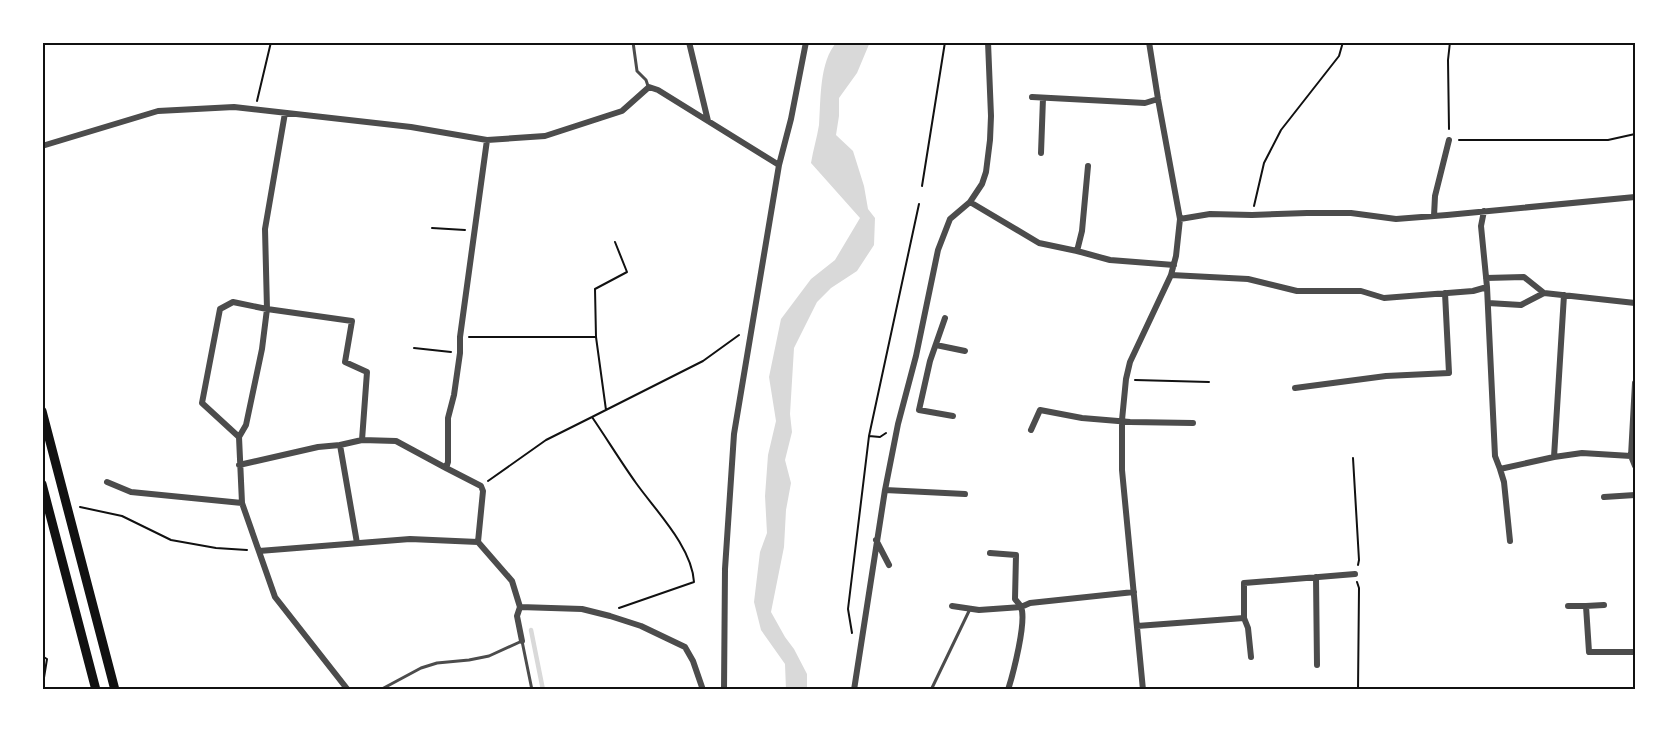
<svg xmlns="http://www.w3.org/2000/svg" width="1677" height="732" font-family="'PT Sans Narrow',sans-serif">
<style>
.water{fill:#d9d9d9}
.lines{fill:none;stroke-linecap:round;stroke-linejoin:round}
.stream{stroke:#d9d9d9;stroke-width:4.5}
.path{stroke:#111;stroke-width:2}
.service{stroke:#4c4c4c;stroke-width:3}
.minor{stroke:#4c4c4c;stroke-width:6}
.secondary{stroke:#111;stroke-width:9}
.neatline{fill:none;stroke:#111;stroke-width:2}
</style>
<rect width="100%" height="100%" fill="#fff"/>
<path class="water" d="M837 42H870L857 73 839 98V116L836 135 853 151 864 186 868 209 875 218 874 245 857 271 831 288 817 302 794 348 790 414 792 432 785 460 791 483 786 510 784 547 771 612 785 637 794 649 807 674V690H786L785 664 761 630 754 602 760 552 767 533 765 496 768 455 776 421 769 377 781 319 811 279 835 260 860 218 811 163C813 150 817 138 819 125 821 100 819 61 837 42Z"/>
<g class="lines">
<path class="stream" d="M531 630 543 690"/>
<path class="path" d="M257 101 271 42
M1449 129 1448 60 1450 42
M1459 140H1608L1635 134
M922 186 945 42
M1254 206 1264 163 1281 130 1339 56 1343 42
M432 228 465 230
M469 337H595
M414 348 451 352
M1135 380 1209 382
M606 410 596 337 595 289 627 272 615 242
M886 433 880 437 869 436 919 204
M1353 458 1359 560 1358 565
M488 481 546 440 592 417
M80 507 122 516 171 540 216 548 247 550
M1357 582 1359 588 1358 690
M619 608 694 582C692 547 656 511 636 483 621 462 607 439 592 417L703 361 739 335
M852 633 848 609 869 436
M42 656 47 659 42 690"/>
<path class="service" d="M633 42 637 71 646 80 648 86
M380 690 421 668 437 663 469 660 489 656 522 641 532 690
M931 690 970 609"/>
<path class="minor" d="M689 42 708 121
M1032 97 1145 103 1158 99
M285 113 265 229 267 309 262 349 246 425 239 437 242 503 275 597 348 690
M42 146 158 111 234 107 411 127 487 140 545 136 622 111 649 87 658 90 779 165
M1041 153 1043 98
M970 202 1039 243 1077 251 1110 260 1174 265
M1484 211 1481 226 1487 287 1495 456 1500 469 1554 457 1582 453 1631 456
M1434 216 1435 196 1449 140
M1180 219 1210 214 1252 215 1307 213H1351L1396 219 1447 215 1635 197
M1077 251 1082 231 1088 166
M1171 275 1248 279 1297 291H1361L1384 298 1473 291 1487 287
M1486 278 1524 277 1544 293
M1488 303 1521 305 1544 293 1635 303
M945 318 930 361 919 410 953 416
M936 345 965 351
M1635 383 1631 456 1635 466
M1295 388 1386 376 1449 373 1445 293
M1031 430 1040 410 1082 418 1130 422 1193 423
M239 437 202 403 220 309 233 302 267 309 352 321 345 362 367 372 362 440 340 445 357 543
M362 440 396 441 446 468
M1554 457 1564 295
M239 465 318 447 340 445
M1500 469 1504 482 1510 541
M107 482 131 492 242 503
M885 490 965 494
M1604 497 1635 495
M876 540 889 565
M478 542 483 491 481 486 446 468 448 462V418L454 395 460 353V337L487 140
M259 551 410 539 478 542 512 581 520 607 582 609 610 616 641 626 685 647 693 661 703 690
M990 553 1016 555 1015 599C1017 602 1020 604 1021 607 1027 621 1013 674 1008 690
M1316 577 1317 665
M952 606 979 610 1021 607 1030 603 1134 592
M1568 606H1586L1589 652H1635
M1586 606 1604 605
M520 607 517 616 522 641
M1244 618 1248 628 1251 657
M1137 626 1244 618V583L1355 574
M724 690 725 569 734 434 779 165 791 119 806 42
M854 690 885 490 898 424 916 356 938 250 950 219 970 202 982 184 986 172 990 140 991 116 988 42
M1143 690 1122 470V420L1126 379 1130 362 1171 275 1176 256 1180 219 1158 99 1149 42"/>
<path class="secondary" d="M42 411 115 690
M42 484 96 690"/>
</g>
<rect width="1677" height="732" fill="none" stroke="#ffffff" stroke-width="87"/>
<rect x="44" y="44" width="1590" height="644" class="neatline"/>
</svg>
